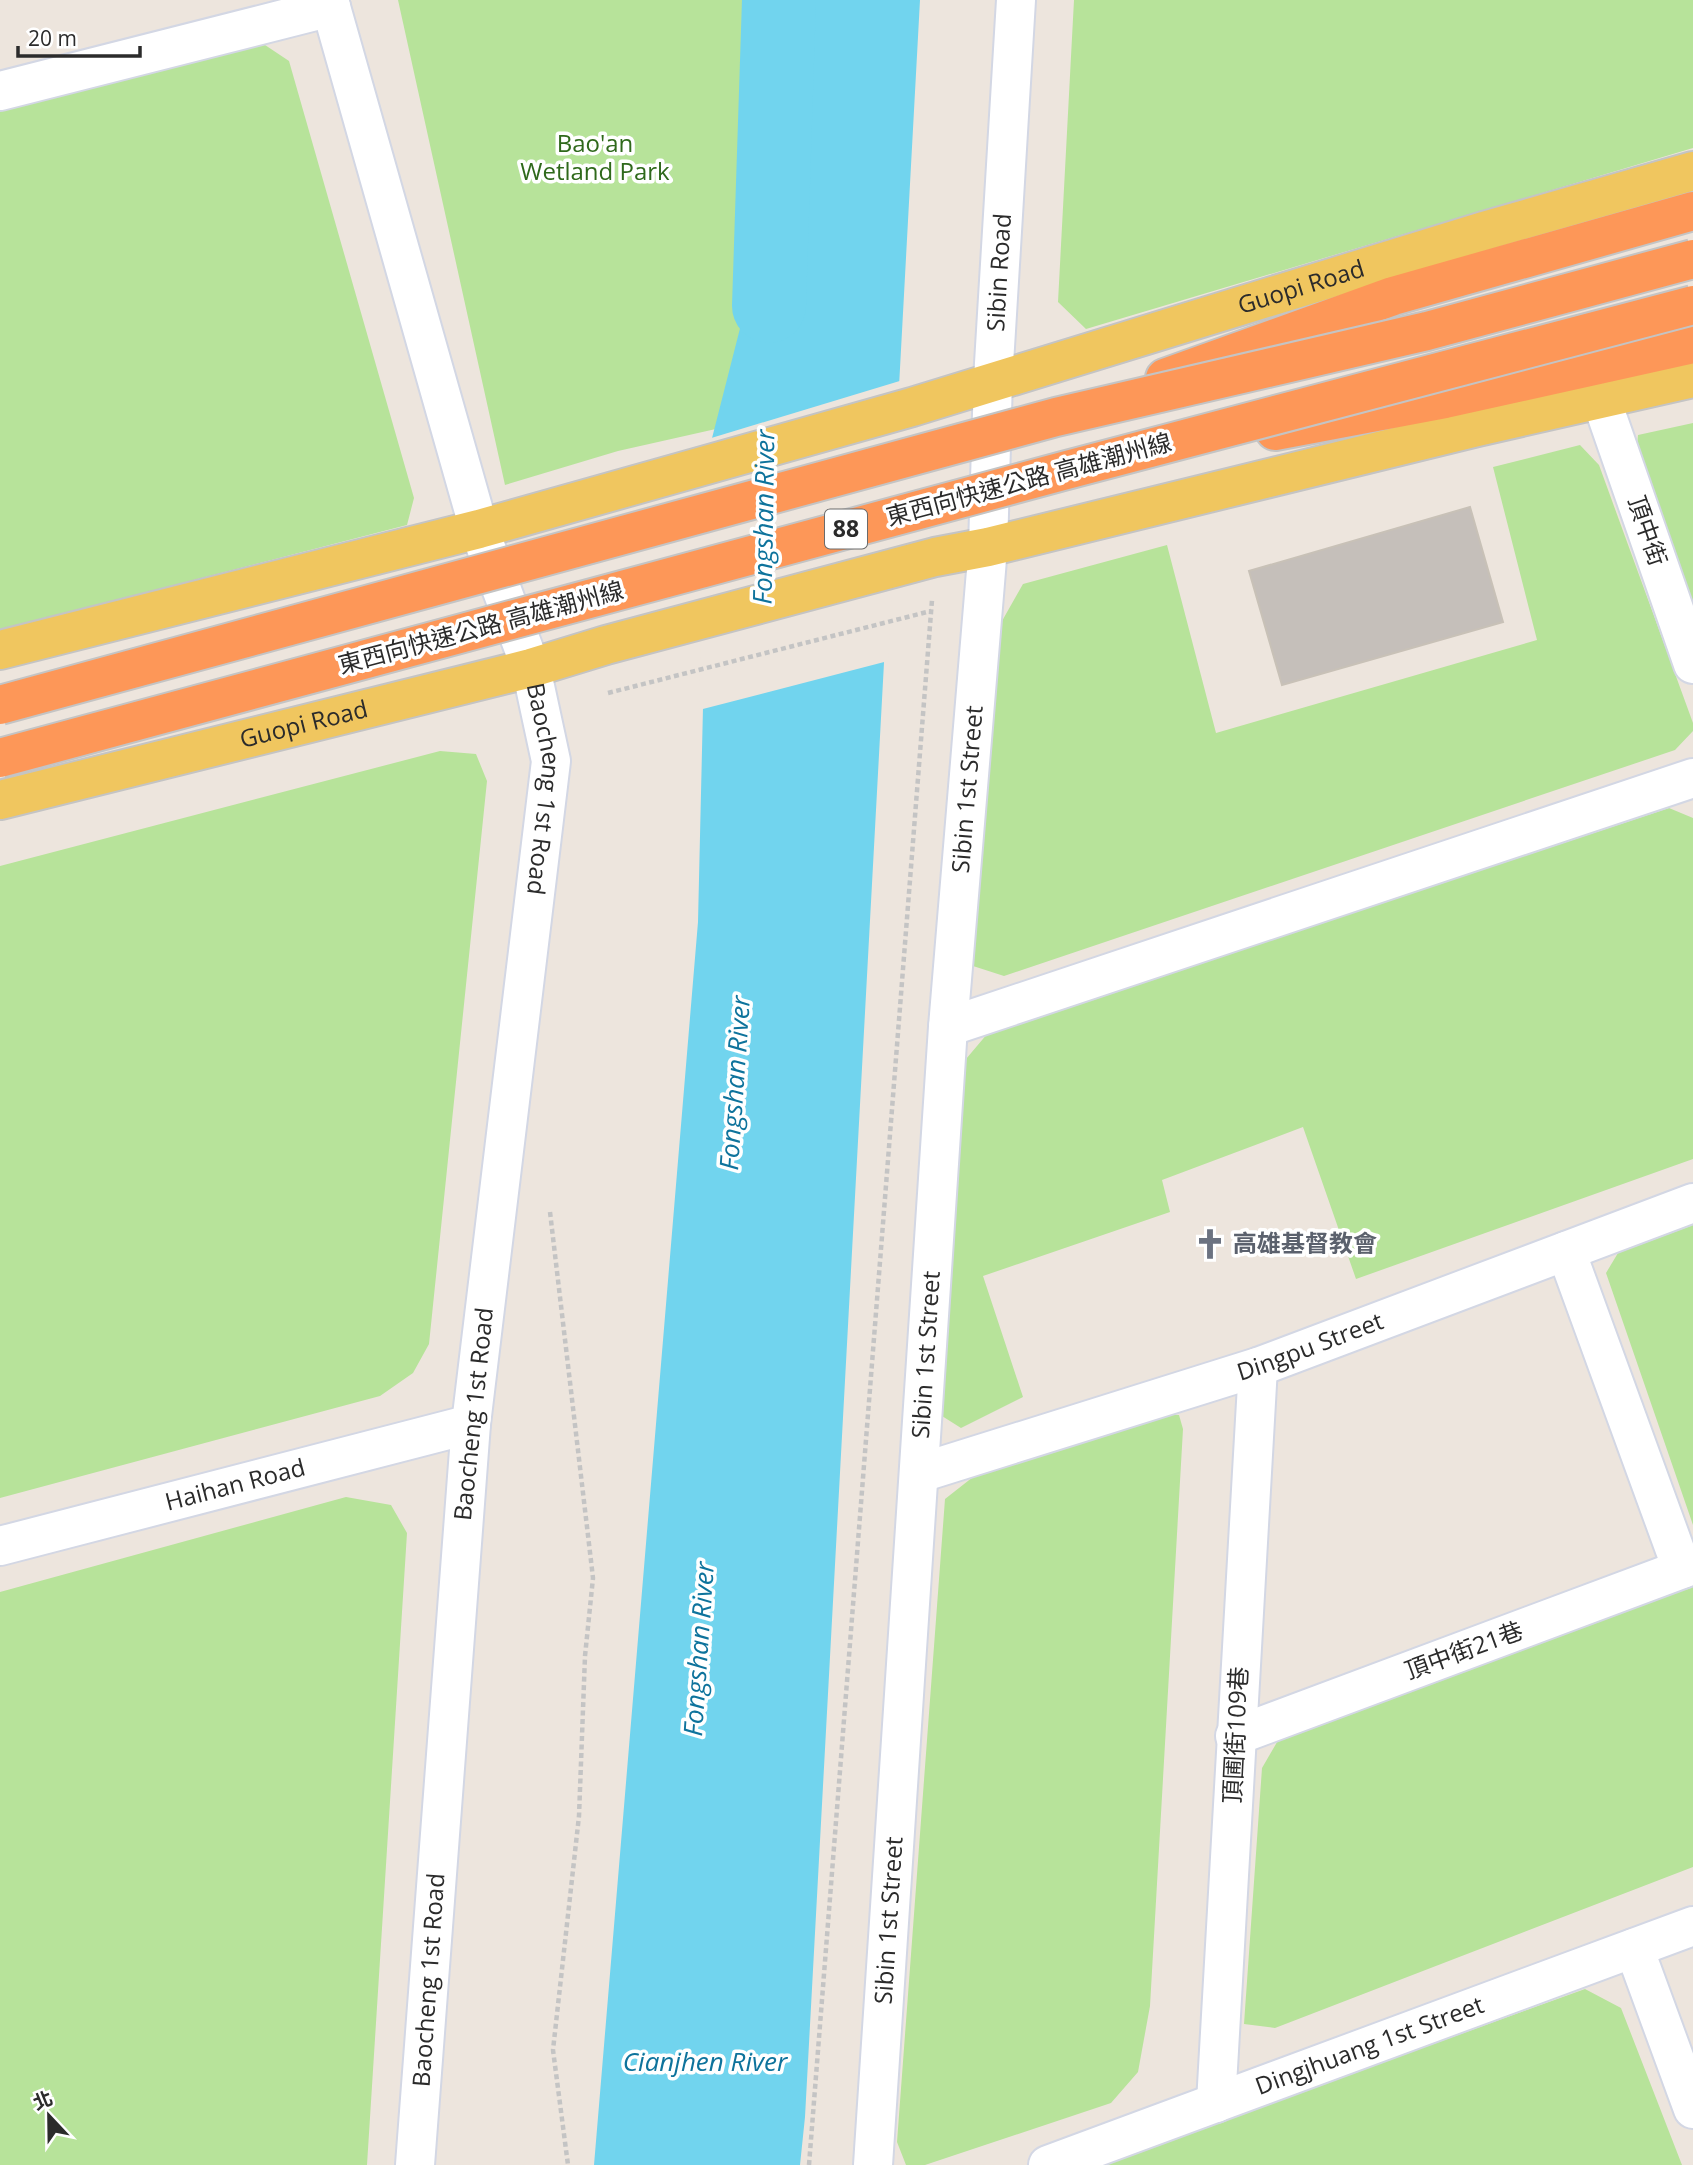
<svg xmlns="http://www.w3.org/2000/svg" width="1693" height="2165" font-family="'Open Sans','Noto Sans TC',sans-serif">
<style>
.green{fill:#b7e39a}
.water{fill:#71d4ee}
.pier{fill:#ede5dd}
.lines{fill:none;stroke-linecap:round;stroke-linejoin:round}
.river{stroke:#71d4ee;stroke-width:74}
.building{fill:#c5bfba;stroke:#c8c1b7;stroke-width:2}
.minor-casing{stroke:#d3d7e4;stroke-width:42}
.major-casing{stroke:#c4c4c4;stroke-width:42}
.highway-casing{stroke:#c4c4c4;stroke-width:42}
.path{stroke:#c4c4c4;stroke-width:4.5;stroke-dasharray:5 3.5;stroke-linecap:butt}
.minor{stroke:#fff;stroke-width:38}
.major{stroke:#f0c65f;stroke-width:38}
.highway{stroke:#fd9758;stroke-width:38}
.highway-bridge-casing{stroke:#c4c4c4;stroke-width:42;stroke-linecap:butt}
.highway-bridge{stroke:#fd9758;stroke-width:38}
.labels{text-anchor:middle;stroke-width:7;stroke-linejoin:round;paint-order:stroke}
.shield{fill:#fff;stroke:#6b6b6b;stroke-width:2}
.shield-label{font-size:23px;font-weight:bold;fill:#2b2b2b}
.park-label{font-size:24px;fill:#2f691b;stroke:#fff}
.street-label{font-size:24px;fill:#2b2b2b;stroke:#fff}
.worship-label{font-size:24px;font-weight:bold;fill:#5b616d;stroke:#fff;text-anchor:start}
.water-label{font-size:26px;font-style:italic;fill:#0e739c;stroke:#fff}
</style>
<rect width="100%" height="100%" fill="#ede5dd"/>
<path class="green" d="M398 0H761L738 424 618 451 505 485Z
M1074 0H1693V148L1086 329 1058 302Z
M259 41 289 61 414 498 407 525 0 630V109Z
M1693 423V617L1636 457 1638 435Z
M1580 445 1599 465 1693 723V731L1675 750 1004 976 973 966 1002 621 1023 584 1167 545 1216 733 1537 640 1493 467Z
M440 751 476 754 487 781 429 1344 413 1373 380 1396 0 1498V866Z
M1669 808 1693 818V1159L1356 1279 1303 1127 1162 1180 1170 1212 983 1276 1023 1397 961 1428 942 1416 966 1059 988 1033Z
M1693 1225V1525L1606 1273 1618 1253Z
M1147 1414 1179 1415 1183 1429 1150 2006 1138 2072 1111 2103 925 2165H906L897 2142 945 1499 973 1477Z
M346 1497 391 1505 407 1533 367 2165H0V1592Z
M1693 1583V1867L1275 2028 1244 2024 1262 1768 1280 1737Z
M1585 1989 1621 2008 1682 2165H1099Z"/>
<path class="water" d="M761 0H920L805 2117 800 2165H594L698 922 709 450 773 199Z"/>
<path class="pier" d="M903 380 888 661 699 710 705 450 708 439Z"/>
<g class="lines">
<path class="river" d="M769 306 779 0"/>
</g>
<path class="building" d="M1470 507 1503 622 1282 685 1249 571Z"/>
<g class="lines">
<defs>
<g id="minor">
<path id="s1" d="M329 0 479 529 531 668 551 761 471 1424 415 2165"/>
<path d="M0 91 331 7"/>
<path d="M1601 399 1693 664"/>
<path d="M948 1027 1693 778"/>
<path d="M1566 1251 1682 1569"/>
<path id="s2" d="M920 1473 1258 1367 1693 1203"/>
<path id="s3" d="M0 1546 471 1424"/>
<path d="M1235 1736 1693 1565"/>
<path d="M1634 1948 1693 2109"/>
<path d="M1216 2103 1258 1367"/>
<path id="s4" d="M873 2165 948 1027 988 547 993 380 1016 0"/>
<path id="s5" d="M1048 2165 1693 1926"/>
</g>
<g id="major">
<path id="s6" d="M0 650 479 529 912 407 1484 231 1693 171"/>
<path id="s7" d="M0 800 531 668 606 645 935 557 988 547 1477 427 1693 378"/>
</g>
<path id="highway" d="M1165 378 1393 296 1693 211
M1275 431 1445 399 1693 344"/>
</defs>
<use href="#minor" class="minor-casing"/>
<use href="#major" class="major-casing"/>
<use href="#highway" class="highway-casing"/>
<path class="path" d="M608 693 931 611
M550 1212 593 1578 585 1656 579 1816 553 2050 568 2165
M809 2165 932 600"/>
<use href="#minor" class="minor"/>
<use href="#major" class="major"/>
<use href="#highway" class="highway"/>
<defs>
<path id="highway-bridge" d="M0 705 1056 417 1427 331 1693 259
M0 758 1063 471 1693 305"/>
</defs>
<use href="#highway-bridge" class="highway-bridge-casing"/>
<use href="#highway-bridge" class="highway-bridge"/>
</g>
<defs>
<symbol id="church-bare" viewBox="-9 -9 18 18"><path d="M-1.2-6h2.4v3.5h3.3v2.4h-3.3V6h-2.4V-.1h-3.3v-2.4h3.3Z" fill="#6b7280" stroke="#fff" stroke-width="2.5" paint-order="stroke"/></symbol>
</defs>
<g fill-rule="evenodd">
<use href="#church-bare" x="1188" y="1222" width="44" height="44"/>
</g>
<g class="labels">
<rect class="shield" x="825" y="509.5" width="42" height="39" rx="5"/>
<g class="shield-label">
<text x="846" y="537">88</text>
</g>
<g class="park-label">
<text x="595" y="152">Bao'an<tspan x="595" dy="28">Wetland Park</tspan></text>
</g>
<g class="street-label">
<text dy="8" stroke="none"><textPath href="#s4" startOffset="1897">Sibin Road</textPath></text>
<text dy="8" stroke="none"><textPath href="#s6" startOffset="1351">Guopi Road</textPath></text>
<text transform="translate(1029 480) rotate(-15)" y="8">東西向快速公路 高雄潮州線</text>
<text transform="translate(1647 531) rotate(71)" y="8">頂中街</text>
<text transform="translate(481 628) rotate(-15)" y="8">東西向快速公路 高雄潮州線</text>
<text dy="8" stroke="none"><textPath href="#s7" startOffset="313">Guopi Road</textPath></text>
<text dy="8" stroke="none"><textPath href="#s1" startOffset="821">Baocheng 1st Road</textPath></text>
<text dy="8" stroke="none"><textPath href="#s4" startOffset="1379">Sibin 1st Street</textPath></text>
<text dy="8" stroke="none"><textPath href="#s2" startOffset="410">Dingpu Street</textPath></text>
<text dy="8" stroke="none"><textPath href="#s4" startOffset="812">Sibin 1st Street</textPath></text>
<text transform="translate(474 1414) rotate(-84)" y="8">Baocheng 1st Road</text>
<text dy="8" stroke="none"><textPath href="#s3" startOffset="243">Haihan Road</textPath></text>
<text transform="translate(1464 1651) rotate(-20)" y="8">頂中街21巷</text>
<text transform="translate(1236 1735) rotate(-87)" y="8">頂圃街109巷</text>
<text dy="8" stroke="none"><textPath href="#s4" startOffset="245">Sibin 1st Street</textPath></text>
<text transform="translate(429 1980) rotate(-86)" y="8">Baocheng 1st Road</text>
<text dy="8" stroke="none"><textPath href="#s5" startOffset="343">Dingjhuang 1st Street</textPath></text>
</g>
<g class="worship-label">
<text x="1233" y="1252">高雄基督教會</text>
</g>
<g class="water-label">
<text transform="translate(764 517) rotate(-89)" y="9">Fongshan River</text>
<text transform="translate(735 1083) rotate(-86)" y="9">Fongshan River</text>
<text transform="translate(699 1649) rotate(-86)" y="9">Fongshan River</text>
<text x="705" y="2071">Cianjhen River</text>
</g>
</g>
<g transform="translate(49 2116) rotate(338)" stroke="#ffffff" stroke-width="5" paint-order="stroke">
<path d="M0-5L12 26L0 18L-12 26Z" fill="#2b2b2b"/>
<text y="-10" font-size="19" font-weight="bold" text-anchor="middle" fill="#2b2b2b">北</text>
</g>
<path d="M18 46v10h122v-10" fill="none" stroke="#2b2b2b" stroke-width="3.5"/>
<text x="28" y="46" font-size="21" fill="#2b2b2b" stroke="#ffffff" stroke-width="5" paint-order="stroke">20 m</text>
</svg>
